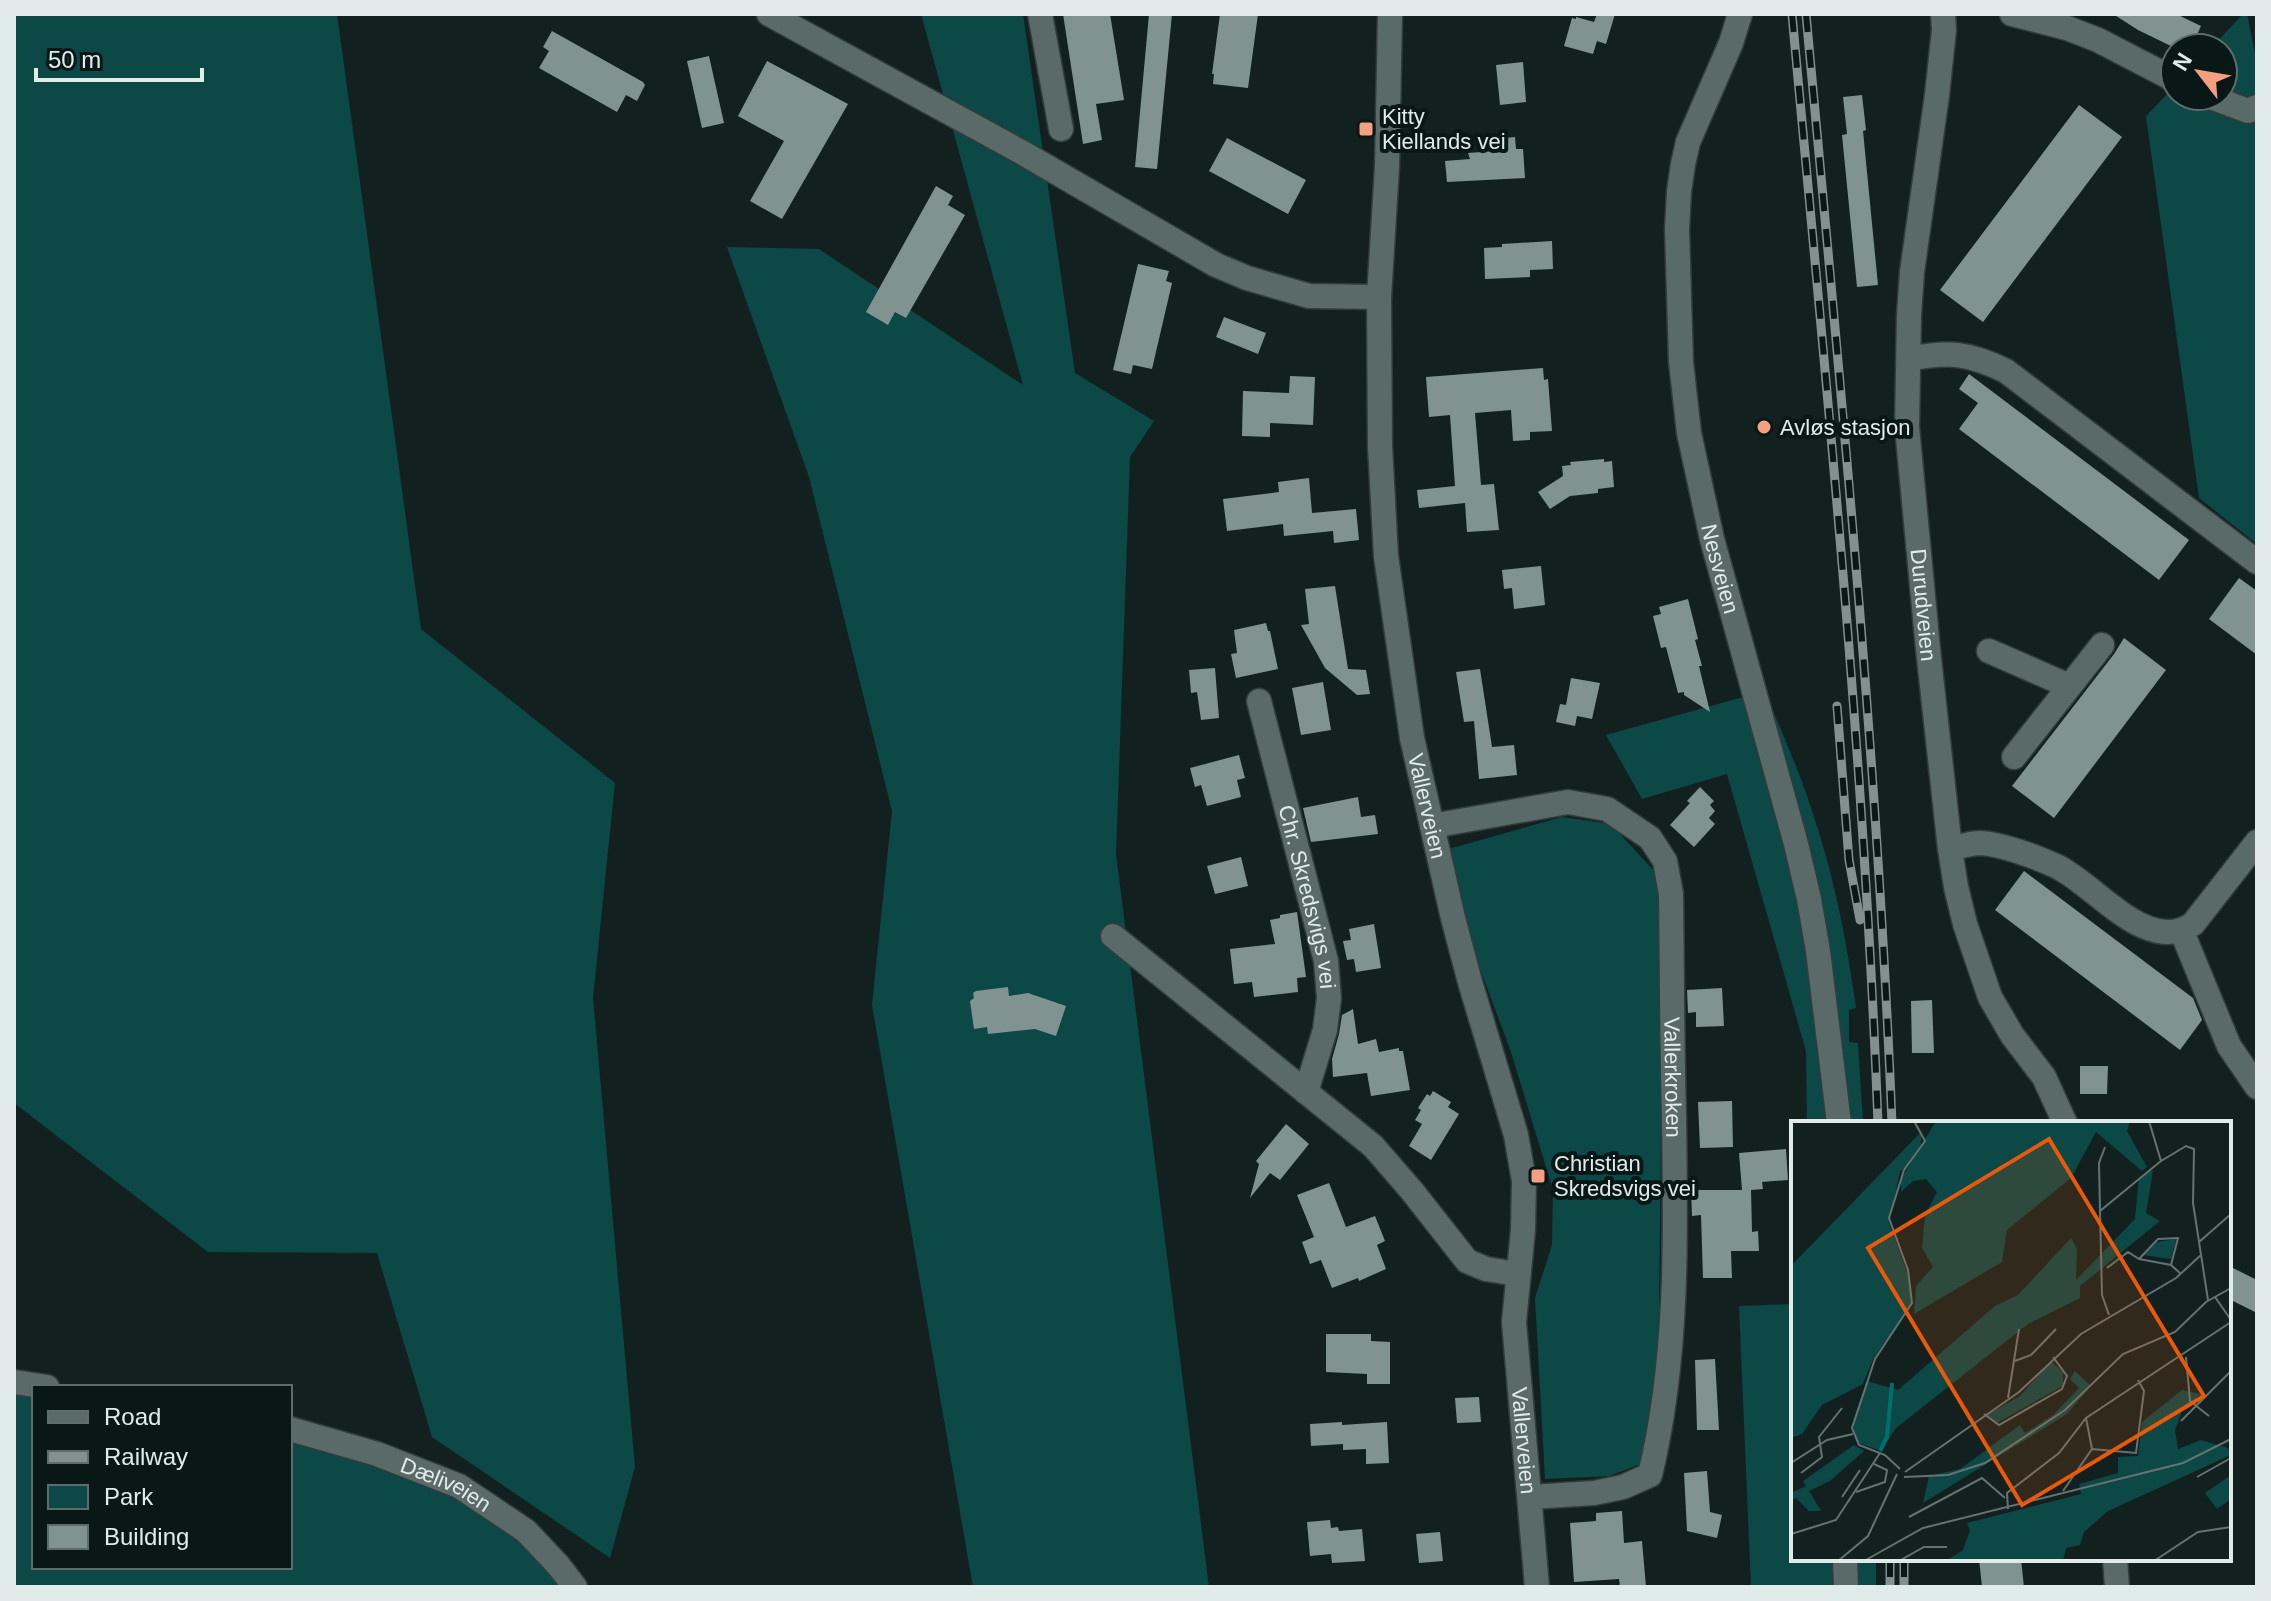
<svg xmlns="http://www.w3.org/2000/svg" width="2271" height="1601" font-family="Arial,sans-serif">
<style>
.green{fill:#0c4846}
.building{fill:#819391}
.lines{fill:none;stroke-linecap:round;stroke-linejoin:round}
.minor-casing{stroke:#323c3b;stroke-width:27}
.tertiary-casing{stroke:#323c3b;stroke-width:27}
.minor{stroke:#596a69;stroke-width:24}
.tertiary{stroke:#596a69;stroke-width:24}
.rail-casing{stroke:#84908f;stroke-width:9}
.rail{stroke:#091717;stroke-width:6;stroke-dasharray:18;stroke-linecap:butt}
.poi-dot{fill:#f2a080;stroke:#091717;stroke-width:3}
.labels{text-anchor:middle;stroke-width:8;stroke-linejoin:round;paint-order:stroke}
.poi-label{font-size:22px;fill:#e1ebea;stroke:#091717;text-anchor:start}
.street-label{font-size:22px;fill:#e1ebea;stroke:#091717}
.inset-river{fill:none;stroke:#006f6d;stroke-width:4}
.inset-road{fill:none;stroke:#657271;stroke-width:2}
.view{fill:#e8590c;fill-opacity:0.15;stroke:#e8590c;stroke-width:4}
.inset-edge{fill:none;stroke:#e1ebea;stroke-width:4}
</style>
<rect width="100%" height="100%" fill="#122120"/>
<path class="green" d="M14 14H337L421 629 615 783 593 998 635 1467 610 1558 432 1437 377 1253 208 1252 14 1103Z
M921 14H1023L1075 373 1154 421 1130 457 1116 854 1209 1587H973L872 1005 892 811 809 477 727 247 819 249 1023 385Z
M2243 14H2247L2257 63V544L2199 498 2146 116 2175 86V96H2223V48H2211Z
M1765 691C1781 731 1799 770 1812 811 1834 875 1847 942 1856 1008L1849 1010V1042L1858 1043 1863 1123H1807L1806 1051 1727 774 1642 799 1606 735Z
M1562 817 1611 824 1656 873 1663 944 1658 1404 1641 1464 1609 1476 1545 1479 1535 1298 1552 1245 1553 1190 1511 1052 1462 920 1445 850Z
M1793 1304V1559H1876V1587H1751L1739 1306Z
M14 1384 34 1388V1567H290V1440L379 1458 530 1538 561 1587H14Z"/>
<path class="building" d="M1063 14H1110L1124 100 1096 104 1102 140 1083 144Z
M1149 14H1172L1157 169 1135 167Z
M1220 14H1258L1248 88 1213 84 1214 74H1212Z
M1597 14H1615L1606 44 1597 41 1593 54 1564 46 1572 18 1576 19V17L1594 22Z
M2113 14H2176L2201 26 2191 48H2175L2138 30Z
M552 31 643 82 645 85 637 101 626 95 617 112 539 68 549 51 543 47Z
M709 56 724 123 702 128 687 61Z
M767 61 848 104 782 219 750 201 784 141 738 116Z
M1523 62 1526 102 1500 105 1496 65Z
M1862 95 1866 130 1863 131 1878 285 1857 287 1842 135 1847 134 1843 97Z
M2079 105 2122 137 1983 322 1940 290Z
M1515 137 1516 149H1523L1525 178 1447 182 1445 161 1470 159 1468 153 1496 151 1495 139Z
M1227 138 1306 180 1288 214 1209 171Z
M936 186 953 196 948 205 965 215 906 318 895 312 888 325 866 312Z
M1552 241 1553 269 1530 270V277L1485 279 1484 248 1502 247V244Z
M1138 264 1169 271 1166 281 1172 283 1152 369 1133 365 1131 374 1113 370Z
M1224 317 1266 333 1258 354 1216 337Z
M1543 368 1544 380 1548 379 1552 431 1530 432V440L1513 441 1511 410 1475 413 1481 485 1494 484 1499 530 1467 532 1465 503 1419 508 1417 490 1455 486 1450 415 1429 417 1426 377Z
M1969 374 2189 540 2159 580 1959 429 1978 403 1959 389Z
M1290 376 1315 377 1313 425 1270 423V437L1242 436 1243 391 1289 393Z
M1604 459V462L1612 461 1614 487 1598 489V493L1570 496 1550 509 1538 492 1563 476 1562 466 1571 465 1570 462Z
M1309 478 1312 513 1356 509 1359 540 1334 543 1333 531 1284 536 1283 524 1227 531 1223 499 1279 492 1278 482Z
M1541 566 1545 605 1514 609 1512 588 1504 589 1502 570Z
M2239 578 2257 591V655L2209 619Z
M1335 586 1348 669 1366 670 1370 694 1357 695 1325 668 1301 625 1309 624 1305 589Z
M1688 599 1698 639 1695 640 1702 666H1699L1710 712 1684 695V692L1678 693 1666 647 1661 648 1653 616 1661 614 1659 607Z
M1266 623 1268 631H1270L1278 669 1236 678 1231 654 1237 653 1234 630Z
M2124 638 2166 670 2054 818 2012 786 2114 654Z
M1215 668 1219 718 1201 720 1197 692 1191 693 1189 670Z
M1480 669 1492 747 1514 745 1517 775 1479 779 1474 721 1464 722 1456 672Z
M1571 678 1600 683 1592 719 1577 716 1575 726 1556 722 1560 704 1566 705Z
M1323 682 1331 730 1301 735 1292 688Z
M1239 755 1245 778 1237 780 1241 797 1207 806 1201 785 1195 787 1190 768Z
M1700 787 1714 801 1710 805 1715 811 1709 818 1715 824 1694 847 1670 825 1690 803 1687 801Z
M1358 797 1361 817 1375 815 1378 834 1311 842 1303 808Z
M1241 857 1248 886 1215 894 1207 866Z
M2024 871 2193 998 2202 1020 2180 1050 1995 910Z
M1297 912 1306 977 1297 978 1298 992 1254 997 1252 982 1234 984 1230 949 1275 944 1270 920 1280 918V915Z
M1374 924 1381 968 1356 972 1354 959 1347 960 1343 941 1351 940 1349 929Z
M1008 987 1009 996 1028 993 1066 1006 1056 1036 1035 1029 988 1034 987 1027 974 1029 970 1001 974 998 973 993 976 991Z
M1722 988 1724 1026 1696 1027V1012L1688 1013 1687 990Z
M1932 1000 1934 1053H1912L1911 1001Z
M1353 1009 1358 1044 1376 1039 1379 1052 1399 1048V1051H1403L1410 1090 1371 1096 1367 1073 1333 1077 1332 1059 1339 1034 1342 1015Z
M2080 1066H2108L2107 1094H2080Z
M1433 1091 1451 1102 1448 1107 1459 1114 1431 1160 1409 1146 1422 1124 1415 1120 1421 1110 1418 1108 1427 1094 1430 1096Z
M1732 1101 1733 1147 1700 1148 1698 1102Z
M1286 1124 1309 1144 1280 1180 1270 1173 1250 1198 1259 1164 1256 1161Z
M1786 1149 1788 1180 1762 1182 1763 1189 1751 1190 1752 1232 1758 1231 1759 1251H1731L1732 1278H1703L1701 1215 1692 1216 1691 1190H1742L1739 1153Z
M1329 1183 1346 1227 1375 1216 1385 1241 1377 1245 1386 1269 1359 1281 1358 1278 1332 1288 1321 1260 1310 1264 1302 1242 1314 1237 1297 1195Z
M2229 1266 2257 1280V1313L2229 1299Z
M1326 1334H1371V1341L1390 1342V1384H1367V1374L1326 1372Z
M1715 1359 1719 1430H1697L1695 1360Z
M1479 1397 1481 1422 1457 1423 1455 1398Z
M1342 1422V1425L1387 1422 1389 1463 1366 1464V1449L1343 1450V1444L1311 1446 1310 1424Z
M1707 1471 1710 1512 1722 1515 1717 1538 1687 1531 1684 1473Z
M1622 1511 1624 1543 1642 1541 1646 1587H1620L1619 1579 1574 1582 1570 1523 1596 1521V1513Z
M1330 1520 1331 1528 1338 1527 1339 1531 1362 1529 1365 1561 1332 1563 1331 1554 1310 1556 1307 1522Z
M1440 1532 1443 1561 1419 1563 1416 1534Z
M1979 1559H2021L2024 1587H1982Z"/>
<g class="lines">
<defs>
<g id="minor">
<path d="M769 14 1023 153 1216 265 1247 278 1309 296 1379 297"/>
<path d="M1040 14 1061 129"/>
<path id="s1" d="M1390 14 1387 167 1379 297 1380 446 1386 556 1412 738 1453 918 1470 982 1516 1135 1524 1181 1523 1230 1514 1322 1537 1587"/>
<path id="s2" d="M1943 14 1944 30 1937 95 1912 272 1909 315 1907 427 1928 649 1950 849 1956 887 1965 924 1990 997 2012 1035 2044 1077 2065 1123"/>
<path d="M2012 14 2067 28 2098 40 2175 80"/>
<path d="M2208 96 2248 111 2257 107"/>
<path d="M1909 359C1949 351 1969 353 2006 371L2257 562"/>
<path d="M1989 651 2069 686"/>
<path id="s3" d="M1259 701 1326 961 1329 998 1325 1030 1306 1092"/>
<path d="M2014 757 2102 645"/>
<path id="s4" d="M1432 826 1568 802 1607 809 1650 838 1665 861 1671 894C1672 969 1672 1044 1674 1119 1676 1237 1678 1359 1650 1475L1623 1487 1594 1493 1530 1497"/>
<path d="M1950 849C1959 847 1970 843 1980 843 2002 844 2036 857 2056 866 2095 884 2147 956 2193 924L2257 842"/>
<path d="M2182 932 2229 1046 2257 1087"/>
<path d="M1113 936 1373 1146 1412 1191 1467 1261 1486 1269 1517 1274"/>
<path d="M14 1382 47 1387"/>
<path id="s5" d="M290 1429 377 1454 459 1486 526 1531 558 1565 575 1587"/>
<path d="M2115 1559 2117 1587"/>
</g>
<g id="tertiary">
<path id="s6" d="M1740 14 1731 43 1688 142 1683 164 1679 192 1677 229 1681 362 1689 433 1712 539 1796 844 1809 899 1818 951 1839 1123"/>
<path d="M1845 1559 1846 1587"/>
</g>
</defs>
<use href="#minor" class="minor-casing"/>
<use href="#tertiary" class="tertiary-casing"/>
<use href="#minor" class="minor"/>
<use href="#tertiary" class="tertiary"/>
<defs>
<path id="rail" d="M1792 14C1826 383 1864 752 1878 1123
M1806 14C1840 383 1877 752 1892 1123
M1837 706 1849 860 1860 920
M1890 1559V1587
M1904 1559V1587"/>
</defs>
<use href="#rail" class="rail-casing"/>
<use href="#rail" class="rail"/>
</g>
<g class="poi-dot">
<rect x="1358" y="121" width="16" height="16" rx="4"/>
<circle cx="1764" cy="427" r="8"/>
<rect x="1530" y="1168" width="16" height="16" rx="4"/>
</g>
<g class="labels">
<g class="poi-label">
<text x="1382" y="124">Kitty<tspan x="1382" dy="25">Kiellands vei</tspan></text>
<text x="1780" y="435">Avløs stasjon</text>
<text x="1554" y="1171">Christian<tspan x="1554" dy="25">Skredsvigs vei</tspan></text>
</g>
<g class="street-label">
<text dy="8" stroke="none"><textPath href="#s6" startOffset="570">Nesveien</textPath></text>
<text dy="8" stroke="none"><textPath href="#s2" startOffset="594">Durudveien</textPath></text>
<text dy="8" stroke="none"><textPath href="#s1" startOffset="796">Vallerveien</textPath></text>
<text dy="8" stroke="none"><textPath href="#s3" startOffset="202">Chr. Skredsvigs vei</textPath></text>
<text dy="8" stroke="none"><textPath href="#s4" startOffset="474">Vallerkroken</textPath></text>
<text dy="8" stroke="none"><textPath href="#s1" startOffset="1444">Vallerveien</textPath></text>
<text dy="8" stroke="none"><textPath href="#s5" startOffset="166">Dæliveien</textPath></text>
</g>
</g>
<g transform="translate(1791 1121)">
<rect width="440" height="440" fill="#122120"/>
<path d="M145 0H339L336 10 356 46 351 50 305 11 280 57 216 109 211 141 123 193 125 165 142 146 131 127 134 94 146 71 135 58 122 60 110 71V58ZM131 10 129 30 109 51 98 101 119 160 120 183 82 238 72 263 31 284 11 313 0 317V145ZM362 49 355 92 369 100 289 165V177L237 203 105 307 90 330 65 321 62 300 76 260 107 269 204 185 227 174 280 117 286 128 285 159 344 98 348 56ZM385 118 380 138 352 134 366 121ZM260 240 272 251V265L204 303 196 294 229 275ZM284 250 300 265 276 293 132 382 138 355 169 348 229 304 234 312 262 294 288 267 279 258ZM391 269 410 273 391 290 384 309 387 328 410 319 437 327 440 334 317 390 293 411 289 424 275 427 272 440H155L172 429 179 409 176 402 290 373 288 363 327 352V336L347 335 351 301ZM63 324 73 330 39 360 18 370 30 390H18L5 377 0 379V372L15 365 12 360ZM440 354V378L426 388 414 372Z" fill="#0c4846"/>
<path class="inset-river" d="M89 330 96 316 101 262"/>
<path class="inset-road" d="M358 0 370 40 395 25 403 28 402 82 417 179M309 89 308 42 314 26M408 121 440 93M348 138 367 118 387 117 380 144M316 147 337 131 348 138 380 144 390 153M424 176 440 199M318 194 311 174 309 90 370 40M395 236 399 280 418 295M224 240 240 234 265 208M217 277 228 208M193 293 208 304 271 268 276 255 262 236M295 297 301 328 345 332 353 270 347 259M390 300 440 250M0 342 36 319 62 313M109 348 94 334 68 324 61 307 84 238 121 182 117 149 98 97 113 49 134 20 123 0M114 351 228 271 290 213 385 157 410 134M10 352 31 336 28 316 51 287M113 356 157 354 194 342 274 289 332 233 384 211 415 181 440 167M406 356 440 337M272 370 301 328M65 371 94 361 96 349 83 343M51 376 69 349M217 388 216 372 268 332 295 297 440 201M118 396 191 357 214 377M0 413 45 399 89 332M47 440 77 415 106 353M73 440 132 407 392 342 440 318M108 440 133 426H156M363 440 407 411 440 406"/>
<path class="view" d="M258 18 413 275 231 384 77 127Z"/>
<rect width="440" height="440" class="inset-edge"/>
</g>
<rect width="2271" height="1601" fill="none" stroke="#e1ebea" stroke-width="32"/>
<rect x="32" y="1385" width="260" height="184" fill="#091717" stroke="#5f6c6b" stroke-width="2"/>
<rect x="48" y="1411" width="40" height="12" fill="#596a69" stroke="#5f6c6b" stroke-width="2"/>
<text x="104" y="1425" font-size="24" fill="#e1ebea">Road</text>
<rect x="48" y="1451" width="40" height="12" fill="#84908f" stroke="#5f6c6b" stroke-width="2"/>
<text x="104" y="1465" font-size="24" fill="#e1ebea">Railway</text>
<rect x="48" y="1485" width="40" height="24" fill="#0c4846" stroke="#5f6c6b" stroke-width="2"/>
<text x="104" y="1505" font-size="24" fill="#e1ebea">Park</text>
<rect x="48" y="1525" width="40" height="24" fill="#819391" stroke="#5f6c6b" stroke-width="2"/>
<text x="104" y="1545" font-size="24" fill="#e1ebea">Building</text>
<g transform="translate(2199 72) rotate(301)"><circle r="38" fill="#091717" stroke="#5f6c6b" stroke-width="2"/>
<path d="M0-6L14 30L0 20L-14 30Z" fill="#f2a080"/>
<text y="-12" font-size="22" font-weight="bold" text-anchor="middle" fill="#e1ebea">N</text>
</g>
<path d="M36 68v12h166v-12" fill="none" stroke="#e1ebea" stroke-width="4"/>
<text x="48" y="68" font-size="24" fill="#e1ebea" stroke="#091717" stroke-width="6" paint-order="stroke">50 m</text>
</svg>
